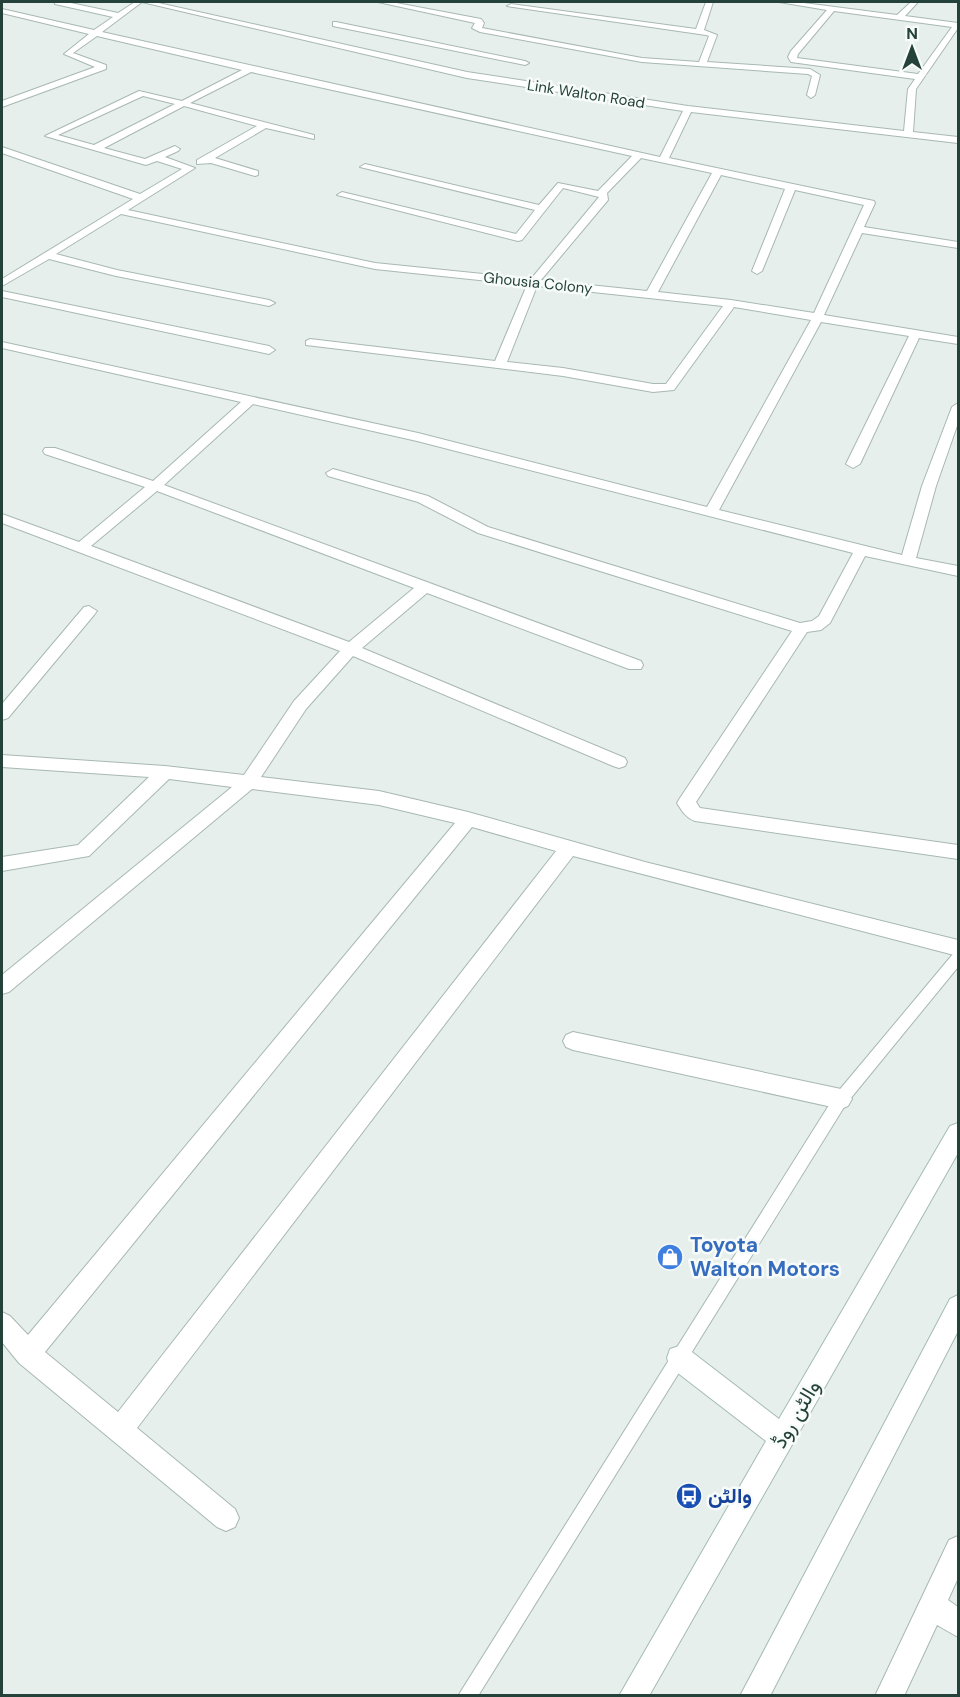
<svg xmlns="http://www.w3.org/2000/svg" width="960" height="1697" font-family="'DM Sans',Vazirmatn,sans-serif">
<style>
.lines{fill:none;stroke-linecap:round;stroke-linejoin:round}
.lane-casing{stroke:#a8b8b2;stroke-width:2}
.street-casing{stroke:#a8b8b2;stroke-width:2}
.secondary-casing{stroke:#a4bbb3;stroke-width:2}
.lane{fill:#fff;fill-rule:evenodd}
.street{fill:#fff;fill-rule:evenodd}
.secondary{fill:#fff;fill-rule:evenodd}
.labels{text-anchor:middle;stroke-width:5;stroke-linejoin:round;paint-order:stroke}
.far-street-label{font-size:15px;fill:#24423a;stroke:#f7fbf9}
.near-shop-label{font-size:21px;font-weight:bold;fill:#366cbe;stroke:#f7fbf9;text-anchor:start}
.near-street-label{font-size:21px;fill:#24423a;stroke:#f7fbf9}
.near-transit-label{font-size:21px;font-weight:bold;fill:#164399;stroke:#f7fbf9;text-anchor:start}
</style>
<rect width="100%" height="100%" fill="#e6efeb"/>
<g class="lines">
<defs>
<path id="lane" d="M958 953V967L846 1104 478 1696H458L836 1094 953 954Z"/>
<path id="street" d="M55 2H66L118 13 135 2H154L467 72 688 106 904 131 908 89 915 79 791 62 788 57 791 51 827 10 779 2H796L897 15 911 2H918L905 16 958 23V28L916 89 913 132 958 137V143L691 112 669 158 874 201 875 203 864 227 958 242V248L862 233 824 315 958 337V344L919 338 860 464 853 468 846 464 909 336 821 322 719 510 902 555 922 486 952 407 958 403V423L936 486 916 558 958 566V576L865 556 830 623 821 630 807 632 696 802 700 808 958 845V859L695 821C686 818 682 811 677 803L680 798 792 631 478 533 418 502 328 476 326 473 333 469 428 496 488 527 800 623 812 621 819 616 853 553 417 441 253 404 164 485 641 661 643 665 641 669H629L427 593 362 648 625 758 627 762 625 766 619 768 613 766 353 656 306 709 261 777 379 791 468 812 645 862 958 940V956L573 856 137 1428 235 1509 239 1518 235 1527 226 1531 217 1527 19 1363 2 1342V1312L10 1316 28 1335 455 823 379 805 252 789 9 992 2 994V975L232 787 169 779 89 856 2 871V857L78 845 149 777 2 767V755L165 766 244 775 294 701 340 651 2 523V514L79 542 145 487 45 454 43 451 45 448H55L153 481 241 402 2 348V342L418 433 707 507 811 320 734 307 674 390 653 392 563 376 306 345V341L310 339 495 361 527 285 375 269 121 214 56 254 117 270 269 300 275 303 269 306 116 276 49 259 2 286V279L133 199 2 153V147L140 194 182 169 157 161 146 165 45 136 139 91 182 101 242 70 97 36 73 53 106 65V69L2 107V101L95 67 64 54 89 34 2 13V9L94 30 113 17 55 4ZM142 2 467 78 683 111 660 157 102 32ZM834 11 952 27 918 74 797 58 798 54ZM251 72 632 156 598 191 558 183 539 205 365 164 360 167 535 210 516 234 342 192 337 195 518 241 522 240 563 188 599 197 531 279 375 263 128 210 195 168 165 157 178 151 180 149 175 146 145 159 104 148 184 106 257 126 197 160V164L211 163 255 176 258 175V171L215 158 266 128 314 139V135L190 103ZM143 96 175 104 94 145 58 135ZM641 158 712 173 647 291 541 280 608 200 607 193ZM721 175 785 189 752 271 757 274 762 271 795 190 864 205 814 313 731 300 658 292ZM537 286 723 306 666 384H653L563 368 507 362ZM157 491 414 588 349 642 91 546ZM472 827 556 851 118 1412 45 1352Z
M378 2H391L481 19 484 23 482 28 642 58 699 62 709 36 706 35 507 6 511 4 696 29 706 2H713L704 30 717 35 707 62 810 69 820 75 815 95 811 98 807 95 812 76 808 74 642 62 480 32 472 28 475 23Z
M336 22 525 61 529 63 525 65 333 26V22Z
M2 291 269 346 275 350 269 354 2 297Z
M89 606 97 611 94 615 8 718 2 720V704L84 607Z
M573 1032 841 1089 848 1092 852 1099 848 1106 841 1109 573 1050 566 1047 563 1041 566 1035Z
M958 1536V1578L948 1600 958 1607V1637L937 1625 904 1696H875L949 1540Z"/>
<path id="secondary" d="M958 1123V1153L649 1696H619L766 1441 670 1367 667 1358 670 1349 679 1346 688 1349 779 1419 950 1126Z
M958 1295V1331L770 1696H740L950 1299Z"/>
</defs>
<use href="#lane" class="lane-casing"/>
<use href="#street" class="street-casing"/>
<use href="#secondary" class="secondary-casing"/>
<use href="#lane" class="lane"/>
<use href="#street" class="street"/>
<use href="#secondary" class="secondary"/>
</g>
<defs>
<symbol id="shop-disc" viewBox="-11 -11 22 22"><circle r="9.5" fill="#3f7fe0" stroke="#f7fbf9"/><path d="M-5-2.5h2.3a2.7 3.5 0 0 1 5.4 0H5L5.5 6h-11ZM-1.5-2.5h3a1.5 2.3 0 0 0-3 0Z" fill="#fff"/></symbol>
<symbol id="bus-disc" viewBox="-11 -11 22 22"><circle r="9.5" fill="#1a4fb4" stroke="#f7fbf9"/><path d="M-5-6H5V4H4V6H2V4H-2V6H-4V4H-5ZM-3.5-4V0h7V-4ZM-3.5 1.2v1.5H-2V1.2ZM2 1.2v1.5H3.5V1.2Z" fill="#fff"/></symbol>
</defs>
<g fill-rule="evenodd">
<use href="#shop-disc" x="655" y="1242" width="30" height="30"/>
<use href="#bus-disc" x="674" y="1481" width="30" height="30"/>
</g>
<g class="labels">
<g class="far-street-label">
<text transform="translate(586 94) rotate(9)" y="5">Link Walton Road</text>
<text transform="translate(538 283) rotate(6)" y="5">Ghousia Colony</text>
</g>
<g class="near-shop-label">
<text x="690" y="1252">Toyota<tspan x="690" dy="24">Walton Motors</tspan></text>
</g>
<g class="near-street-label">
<text transform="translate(796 1414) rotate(-60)" y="7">والٹن روڈ</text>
</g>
<g class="near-transit-label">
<text x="708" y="1503">والٹن</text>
</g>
</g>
<rect width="960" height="1697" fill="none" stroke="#24423a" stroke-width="6"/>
<g transform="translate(912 48)" stroke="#f7fbf9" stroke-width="4.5" paint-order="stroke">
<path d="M0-4.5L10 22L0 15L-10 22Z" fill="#24423a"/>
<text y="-9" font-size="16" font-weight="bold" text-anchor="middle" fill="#24423a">N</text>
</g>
</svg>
